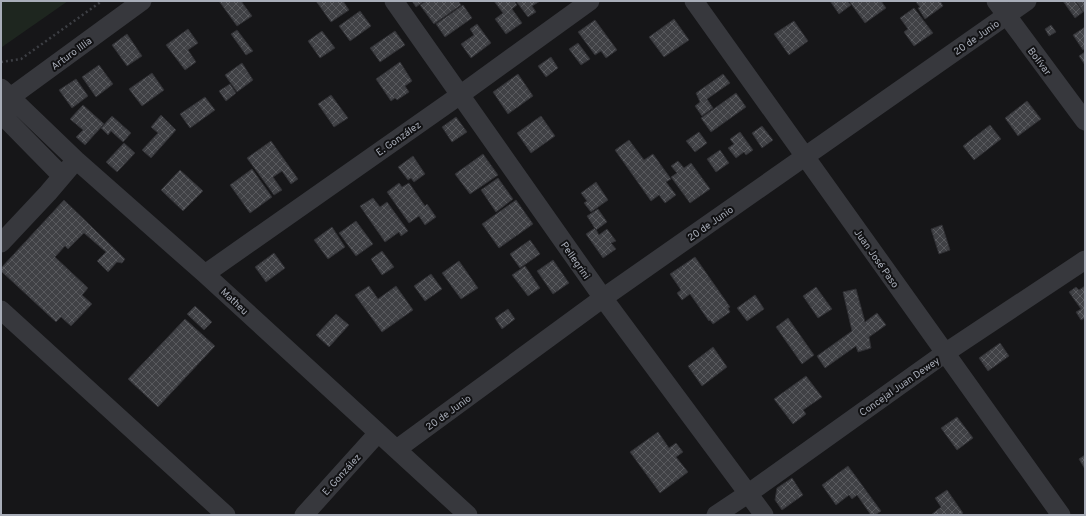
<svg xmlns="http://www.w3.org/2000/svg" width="1086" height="516" font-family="Overpass,sans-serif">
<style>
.park{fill:#1e261f}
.building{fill:url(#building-cross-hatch);stroke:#303034}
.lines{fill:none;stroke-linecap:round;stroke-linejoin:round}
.path{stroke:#3d3f44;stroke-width:2.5;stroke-dasharray:2 3;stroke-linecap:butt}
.minor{stroke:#37383d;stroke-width:19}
.labels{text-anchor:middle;stroke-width:4;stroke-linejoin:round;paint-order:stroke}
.street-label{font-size:10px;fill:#a8adb8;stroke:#111113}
</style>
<defs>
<pattern id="building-cross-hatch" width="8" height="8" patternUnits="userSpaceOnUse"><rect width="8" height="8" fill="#404145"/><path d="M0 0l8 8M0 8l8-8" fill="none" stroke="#595a5e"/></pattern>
</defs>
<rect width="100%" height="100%" fill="#161618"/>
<path class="park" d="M1 1H68L2 47 1 46Z"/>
<path class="building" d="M219 1H241L252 16 237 26Z
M316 1H343L349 10 331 22Z
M412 1H424L416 7Z
M426 1H458L461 5 434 24 420 5Z
M494 1H514L517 5 512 9 522 23 506 34 495 19 503 13Z
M516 1H540L532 6 536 12 528 17Z
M830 1H847L851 5 839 14Z
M849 1H881L886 8 865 23Z
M918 1H940L943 6 925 19 918 8 920 7 916 2Z
M1063 1H1075L1083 12 1075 18Z
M1076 1H1085V11L1083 12Z
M463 5 472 18 445 37 436 24Z
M914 8 933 33 914 46 904 32 908 29 900 18Z
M360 11 371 26 350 41 339 26Z
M674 19 689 40 664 57 649 37Z
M595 20 617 50 606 58 601 51 595 55 578 32Z
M794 21 808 41 789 55 774 34Z
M477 24 491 43 471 58 461 44 474 35 470 29Z
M1051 25 1056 32 1049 36 1045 29Z
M1085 27V49L1083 50 1073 35Z
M188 29 198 43 188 50 196 62 185 70 166 45Z
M237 30 253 51 246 55 231 34Z
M322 31 335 48 320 58 308 41Z
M395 31 405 45 380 62 370 48Z
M127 34 142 56 127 66 112 45Z
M578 43 590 59 581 65 569 49Z
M1085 52V65L1079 56Z
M551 57 558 68 546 77 538 66Z
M400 62 412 81 405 86 409 92 397 100 395 98 391 101 376 79Z
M242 63 253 80 237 92 225 75Z
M99 65 113 84 96 97 82 77Z
M152 73 164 90 142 106 129 89Z
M518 74 533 96 508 114 493 92Z
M723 74 730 83 707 99 713 108 702 116 695 106 700 102 696 93Z
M76 79 88 96 72 108 59 90Z
M230 84 236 93 226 101 219 91Z
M736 93 746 107 711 132 701 118Z
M331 95 348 118 334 127 318 104Z
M205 97 215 110 190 128 180 114Z
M1027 101 1041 119 1018 136 1005 118Z
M83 105 104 124 85 145 76 137 83 130 70 119Z
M161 115 176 130 151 158 142 150 158 133 151 127Z
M112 116 131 133 123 142 111 131 108 135 101 128Z
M541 116 555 136 531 153 517 133Z
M456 117 467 132 452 142 442 127Z
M990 125 1001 139 974 160 963 146Z
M762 126 773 140 762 148 752 133Z
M699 132 707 143 695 152 686 141Z
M740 132 753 150 746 155 744 152 736 158 728 148 734 144 730 139Z
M629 140 644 160 653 154 671 179 666 182 676 195 665 203 659 195 651 201 615 150Z
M271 141 298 179 291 184 282 171 273 177 282 190 274 195 247 158Z
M124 143 135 153 117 172 106 162Z
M720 150 729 163 716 172 707 159Z
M483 154 498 175 470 194 455 174Z
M413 156 425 174 414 182 411 178 408 180 398 167Z
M678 161 684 168 691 163 710 189 690 203 671 177 677 173 671 166Z
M252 169 272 197 250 213 230 185Z
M180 170 203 191 183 211 161 190Z
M498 178 513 199 496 212 481 190Z
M596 182 608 200 591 212 584 203 587 201 581 193Z
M399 183 402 187 409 183 425 206 427 204 436 217 425 225 419 216 409 223 387 192Z
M373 198 380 207 387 202 408 231 401 236 399 232 385 242 360 206Z
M64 200 125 259 122 263 117 262 108 272 97 261 106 252 84 233 68 249 65 246 55 257 88 288 82 295 92 304 71 326 61 317 56 322 1 271V268Z
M516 200 533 224 499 248 482 224Z
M598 209 607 222 596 230 587 216Z
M356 221 373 244 356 256 339 233Z
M942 225 950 250 939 254 931 229Z
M332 227 345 247 328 259 314 240Z
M595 228 599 235 607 229 616 241 611 243 616 249 603 258 586 234Z
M530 240 540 254 520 268 510 254Z
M382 251 394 267 382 275 371 259Z
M274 253 285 268 266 282 255 267Z
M695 257 730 307 728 308 730 312 713 324 710 320 709 321 690 294 682 300 677 293 681 290 670 274Z
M553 260 569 283 553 294 537 271Z
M459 261 478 288 461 299 442 273Z
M525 266 540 288 528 296 512 275Z
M431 274 442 289 425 301 414 286Z
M369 286 378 299 396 286 413 310 382 332 355 295Z
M1085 286V318L1081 320 1076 312 1081 309 1069 292 1076 287 1079 290Z
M816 287 832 309 818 318 803 296Z
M856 289 865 322 877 313 886 325 869 337 871 348 858 352 856 346 825 368 817 356 852 331 843 292Z
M755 295 764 309 747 321 737 308Z
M195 306 212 322 204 330 187 314Z
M508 309 515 319 502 329 495 318Z
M336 314 349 325 329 347 316 335Z
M788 318 814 355 802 364 776 327Z
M185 319 215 346 158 407 128 379Z
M1000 343 1009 356 988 371 979 358Z
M713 347 727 367 702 386 688 366Z
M806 376 822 397 803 410 806 414 793 424 774 399Z
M957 417 973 438 957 450 941 428Z
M658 432 669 448 676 443 683 452 676 457 688 472 660 493 630 452Z
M1085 455V469L1079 459Z
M848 466 881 511 875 515H871L857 495 852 499 849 495 836 505 822 485Z
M792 478 803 495 782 510 775 500 777 488Z
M947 490 963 513 960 515H931L941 507 935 498Z"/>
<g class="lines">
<path class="path" d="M1 62 21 59 102 1"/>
<path class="minor" d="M394 1 603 298 764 515
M694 1 1061 515
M996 1 1085 121
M1 88 76 160 205 274 468 515
M1 104 142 1
M1 114 62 176
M1 243 48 193 76 160
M205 274 460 95 590 1
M1 310 226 515
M397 449 603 298 1027 1
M304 515 378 433
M716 515 749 493 945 353 1085 260"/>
</g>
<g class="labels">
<g class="street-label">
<text transform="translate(976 37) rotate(-35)" y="4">20 de Junio</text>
<text transform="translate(71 53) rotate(-36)" y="4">Arturo Illia</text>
<text transform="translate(1040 61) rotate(53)" y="4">Bolívar</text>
<text transform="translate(398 138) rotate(-35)" y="4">E. González</text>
<text transform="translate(710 223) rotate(-35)" y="4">20 de Junio</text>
<text transform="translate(877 258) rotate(55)" y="4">Juan José Paso</text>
<text transform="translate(576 260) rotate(55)" y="4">Pellegrini</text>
<text transform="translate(235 301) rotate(43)" y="4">Matheu</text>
<text transform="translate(899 386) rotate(-35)" y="4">Concejal Juan Dewey</text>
<text transform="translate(448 412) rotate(-36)" y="4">20 de Junio</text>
<text transform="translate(341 474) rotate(-48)" y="4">E. González</text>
</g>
</g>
<rect width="1086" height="516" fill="none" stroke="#a8adb8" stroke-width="4"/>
</svg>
